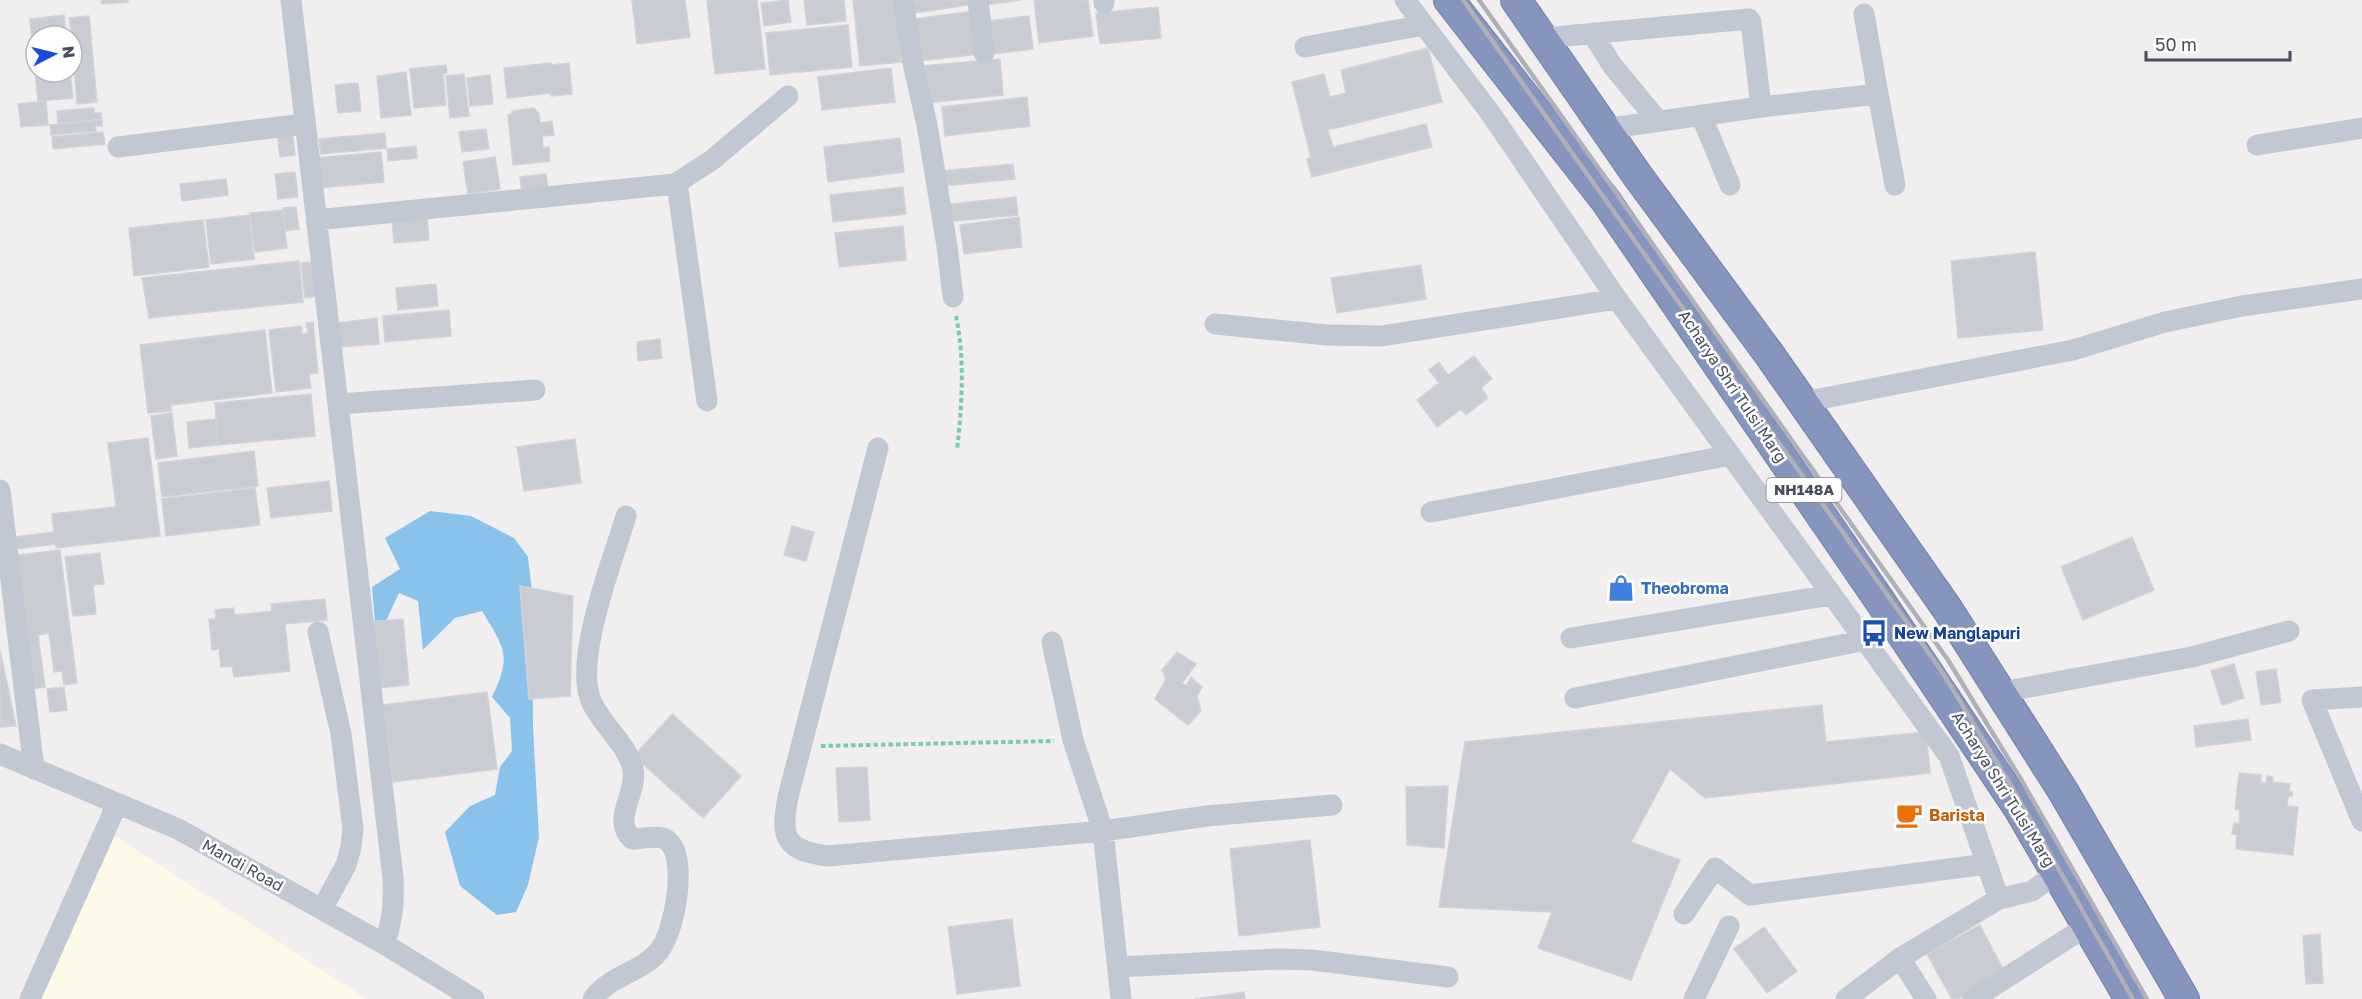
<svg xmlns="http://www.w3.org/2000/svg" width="2362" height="999" font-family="'Golos Text',sans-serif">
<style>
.commercial{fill:#fcfae6}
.water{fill:#89c3eb}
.building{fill:#caccd3;stroke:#d2d2d9;stroke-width:1.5}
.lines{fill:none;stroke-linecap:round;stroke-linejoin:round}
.highway-casing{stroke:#7080a8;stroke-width:32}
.path{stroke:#74ccb2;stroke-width:4;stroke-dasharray:4.5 3;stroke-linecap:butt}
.minor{stroke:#c1c7d3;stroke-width:21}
.highway{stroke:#8595bd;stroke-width:30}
.rail{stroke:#b0b1b8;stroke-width:4.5}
.labels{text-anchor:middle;stroke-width:5;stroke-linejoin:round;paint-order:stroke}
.shield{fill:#fff;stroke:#7e828c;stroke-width:1.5}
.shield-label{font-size:15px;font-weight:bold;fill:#464d5b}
.street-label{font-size:16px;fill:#464d5b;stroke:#fff}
.shop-label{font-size:16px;font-weight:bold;fill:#366cbe;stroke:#fff;text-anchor:start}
.transit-label{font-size:16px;font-weight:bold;fill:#164399;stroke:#fff;text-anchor:start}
.food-label{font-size:16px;font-weight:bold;fill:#c56008;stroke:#fff;text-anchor:start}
</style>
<rect width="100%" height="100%" fill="#f0eeee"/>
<path class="commercial" d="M115 836 367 999H41Z"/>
<path class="water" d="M430 511 471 516 514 538 528 557 532 591 533 727 539 837 528 885 516 912 497 915 460 886 445 832 470 806 495 795 500 767 512 751 510 718 492 697C512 655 505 649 482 611L455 618 423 650 418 601 399 593 385 623 376 633 372 587 400 569 385 538Z"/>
<path class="building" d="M101 0H128V2L102 4Z
M632 0H685L690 37 637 44Z
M707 0H757L765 69 715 74Z
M788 0 791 22 764 26 761 3Z
M804 0H844L846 21 807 25Z
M853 0H895L901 62 860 66Z
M907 0H973V4L909 14Z
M983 0H1021L984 5Z
M1034 0H1088L1093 36 1039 43Z
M1158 7 1161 38 1100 44 1096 13Z
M974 11 979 54 919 61 914 19Z
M64 15 66 36H36V72H70L73 98 38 101 30 19Z
M89 16 97 102 77 104 72 36 69 18Z
M1029 16 1033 49 993 54 989 21Z
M848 25 852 67 770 75 766 33Z
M1428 48 1442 102 1328 130 1333 147 1426 124 1432 147 1312 177 1307 159 1311 158 1292 82 1324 74 1330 97 1346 93 1341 70Z
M1000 59 1003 95 927 103 923 66Z
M551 63V65L569 63 572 94 551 96V93L507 98 504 68Z
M446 65 447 73 443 74 446 105 414 108 410 69Z
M891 68 895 102 822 110 818 77Z
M406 72 411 115 381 118 377 76Z
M464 74 469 116 450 118 446 76Z
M490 75 493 104 470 106 467 78Z
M358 83 361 111 338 113 335 85Z
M1027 97 1030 126 945 136 942 107Z
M46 101 48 125 21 127 18 104Z
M94 108V113H101L102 119 58 123 57 111Z
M534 108 539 114 540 123 552 121 554 135 542 136 543 148 549 147 550 161 513 165 508 115 513 114 512 111Z
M102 120V126H95L96 131 51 135 50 125Z
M486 129 489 149 462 152 459 132Z
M292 131 295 155 280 157 277 132Z
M103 132 105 144 53 149 52 137Z
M385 133 386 148 321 154 319 139Z
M900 138 904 172 828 182 824 147Z
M416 146 417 158 388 161 387 149Z
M381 152 384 182 318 188 315 158Z
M495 157 500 189 468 194 463 162Z
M1013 164 1015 179 943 186 941 171Z
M295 172 298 197 278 199 275 174Z
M546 174 548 192 522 195 520 177Z
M226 179 228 195 182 201 180 184Z
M903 187 906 214 833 222 830 195Z
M1016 197 1018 215 944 222 942 205Z
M296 207 299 229 286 231 283 208Z
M283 210 287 248 255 252 250 213Z
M249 215 254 259 211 264 206 220Z
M427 215 429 240 394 243 392 218Z
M1019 217 1022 247 964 254 960 225Z
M203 220 209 267 134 276 129 228Z
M903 226 906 260 839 267 835 233Z
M2035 252 2043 330 1958 338 1951 261Z
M299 261 303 302 149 318 142 278Z
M316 262 319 296 305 298 301 263Z
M1421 265 1426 299 1337 313 1331 278Z
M436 284 438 306 398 310 396 288Z
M449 310 451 336 385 342 383 316Z
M377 318 379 344 340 347 337 323Z
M313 322 318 373 309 374 311 388 276 392 269 330 301 326 302 334 308 333 306 323Z
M265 330 272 393 171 405V411L148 413 140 345Z
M660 339 662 358 638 361 637 342Z
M1474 356 1492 379 1481 388 1488 398 1466 415 1461 409 1437 427 1417 400 1439 383 1429 370 1439 362 1448 375Z
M311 394 315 436 218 445 215 403Z
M172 413 177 456 156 459 151 416Z
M216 419 218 445 189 448 187 422Z
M148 438 160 536 56 548V544L8 550 7 538 54 532 52 514 116 507 108 443Z
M575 439 581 483 524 491 517 447Z
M254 451 258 486 162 497 158 463Z
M329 481 332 511 271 518 267 488Z
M255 488 260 525 166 536 162 499Z
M792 526 814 532 806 561 784 555Z
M2132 537 2154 590 2083 620 2061 567Z
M60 550 77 683 64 685 62 671 54 672 49 633 38 635 45 687 29 689 12 556Z
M100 553 104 584 93 585 96 614 73 616 65 557Z
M520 586 573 596 570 696 529 699Z
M325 599 327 620 285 624 290 671 234 677 232 666 221 667 219 649 212 650 209 619H216L215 610 234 608V615L272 611 271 604Z
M403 619 409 685 376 688 370 622Z
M0 650 16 726 0 727Z
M1177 652 1196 664 1182 683 1186 686 1191 677 1202 687 1197 696 1201 711 1188 725 1155 699 1166 679 1162 670Z
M2234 664 2244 698 2222 705 2211 671Z
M2276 669 2281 702 2261 705 2256 672Z
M64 687 67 710 50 712 47 689Z
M487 692 497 769 393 782 383 705Z
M1822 705 1826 742 1926 732 1930 773 1705 798 1670 769 1631 842 1680 860 1631 980 1538 948 1552 912 1439 907 1465 742Z
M672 714 741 776 703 818 634 756Z
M2248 719 2251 740 2196 747 2194 726Z
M867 767 870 820 839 822 836 768Z
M2239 773 2261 775V782L2266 783 2267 776 2273 777V782L2290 784 2289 791 2292 792V796H2288L2287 806 2298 807 2293 855 2236 849 2237 835 2232 834 2234 823H2239L2240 810 2235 809Z
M1448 786 1444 848 1407 845 1406 787Z
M1310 840 1320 927 1239 936 1230 849Z
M1012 919 1020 986 957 994 948 927Z
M1980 925 2004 971 1958 999H1952L1927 954Z
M1764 927 1797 971 1767 993 1734 949Z
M2320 934 2323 983 2306 984 2303 936Z
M1244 992 1245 999H1195Z"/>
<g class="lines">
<defs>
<path id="highway" d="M1449 0 1606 201 1880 601 2018 807 2130 999
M1516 0 1637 175 1769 354 1948 610 2063 791 2184 999"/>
</defs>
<use href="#highway" class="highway-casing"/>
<path class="path" d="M956 316C965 359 962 406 957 450
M821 746 1054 741"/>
<path class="minor" d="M291 0 393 878C394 902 393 921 384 944
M903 0 912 59 927 125 947 246 953 297
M978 0 984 53
M1104 0V3
M1405 0 1491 114 1617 299 1949 756 1999 899
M1864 14 1878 94
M1592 33 1612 65 1658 121
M1554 37 1749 19 1751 22 1761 107 1878 94 1895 185
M1305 47 1424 25
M1701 115 1730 185
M1618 127 1761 107
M2257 145 2362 128
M118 147 304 124
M677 183 707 401
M316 220 675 184 712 160 788 96
M1215 324 1327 335 1381 336 1617 299
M1814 400 2073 350 2165 322 2242 306 2362 289
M339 404 535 390
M878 448 788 797C780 839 785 850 828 856L1103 831 1207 816 1332 805
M0 490 34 769
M1431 512 1731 455
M318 632 341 734 353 829 351 847 346 865 322 909
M1571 638 1831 595
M1052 642 1073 740 1103 831 1121 999
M2013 690 2192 657 2289 631
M2362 697 2312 700 2362 821
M1575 698 1866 640
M0 754 178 829 384 944 474 999
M1684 914 1715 868 1750 895 1987 864
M1900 958 1926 999
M1118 967 1278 959 1312 960 1448 977
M30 999 117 804
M593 999C610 975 641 973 659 951 675 931 688 859 668 841 661 834 642 839 632 839 611 819 638 793 633 769 627 744 603 726 592 703 572 662 613 560 626 516
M1694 999 1729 926
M1846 999 1900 958 1999 899 2032 891 2057 873
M1973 999 2087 926"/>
<use href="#highway" class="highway"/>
<path class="rail" d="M1463 0 1941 670 2013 789 2133 999
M1479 0 1948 660 2022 781 2147 999"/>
</g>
<defs>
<symbol id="shop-bare" viewBox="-9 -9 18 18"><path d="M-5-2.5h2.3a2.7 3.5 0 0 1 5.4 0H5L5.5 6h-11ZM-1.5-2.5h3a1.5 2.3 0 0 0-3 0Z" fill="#3f7fe0" stroke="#fff" stroke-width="2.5" paint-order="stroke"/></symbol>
<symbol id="bus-bare" viewBox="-9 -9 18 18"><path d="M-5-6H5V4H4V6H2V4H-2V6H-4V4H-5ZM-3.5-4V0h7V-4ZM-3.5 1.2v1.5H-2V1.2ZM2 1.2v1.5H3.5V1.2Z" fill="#1a4fb4" stroke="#fff" stroke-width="2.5" paint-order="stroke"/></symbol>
<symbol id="cafe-bare" viewBox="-9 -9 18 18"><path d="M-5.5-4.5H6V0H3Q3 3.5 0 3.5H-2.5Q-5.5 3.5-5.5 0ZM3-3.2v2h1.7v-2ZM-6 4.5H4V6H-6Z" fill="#e8710a" stroke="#fff" stroke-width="2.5" paint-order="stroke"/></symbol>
</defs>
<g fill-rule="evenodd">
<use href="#shop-bare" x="1602" y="569" width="38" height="38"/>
<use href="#bus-bare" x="1855" y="614" width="38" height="38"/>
<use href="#cafe-bare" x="1890" y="796" width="38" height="38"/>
</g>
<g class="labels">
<rect class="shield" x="1766.5" y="478" width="75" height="24" rx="4.5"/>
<g class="shield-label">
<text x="1804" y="495">NH148A</text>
</g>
<g class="street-label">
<text transform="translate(1733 386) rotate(56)" y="6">Acharya Shri Tulsi Marg</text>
<text transform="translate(2004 789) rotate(58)" y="6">Acharya Shri Tulsi Marg</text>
<text transform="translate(243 865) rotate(29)" y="6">Mandi Road</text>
</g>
<g class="shop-label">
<text x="1641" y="594">Theobroma</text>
</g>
<g class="transit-label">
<text x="1894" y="639">New Manglapuri</text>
</g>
<g class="food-label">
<text x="1929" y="821">Barista</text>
</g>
</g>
<g transform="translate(54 54) rotate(83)"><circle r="28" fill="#ffffff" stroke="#b5b8bd" stroke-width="1.5"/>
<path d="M0-4.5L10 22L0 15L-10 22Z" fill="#1949df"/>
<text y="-9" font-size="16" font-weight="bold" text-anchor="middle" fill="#464d5b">N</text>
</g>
<path d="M2146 51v9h144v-9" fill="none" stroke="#464d5b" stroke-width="3"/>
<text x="2155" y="51" font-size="18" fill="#464d5b" stroke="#ffffff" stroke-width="4.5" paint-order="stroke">50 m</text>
</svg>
